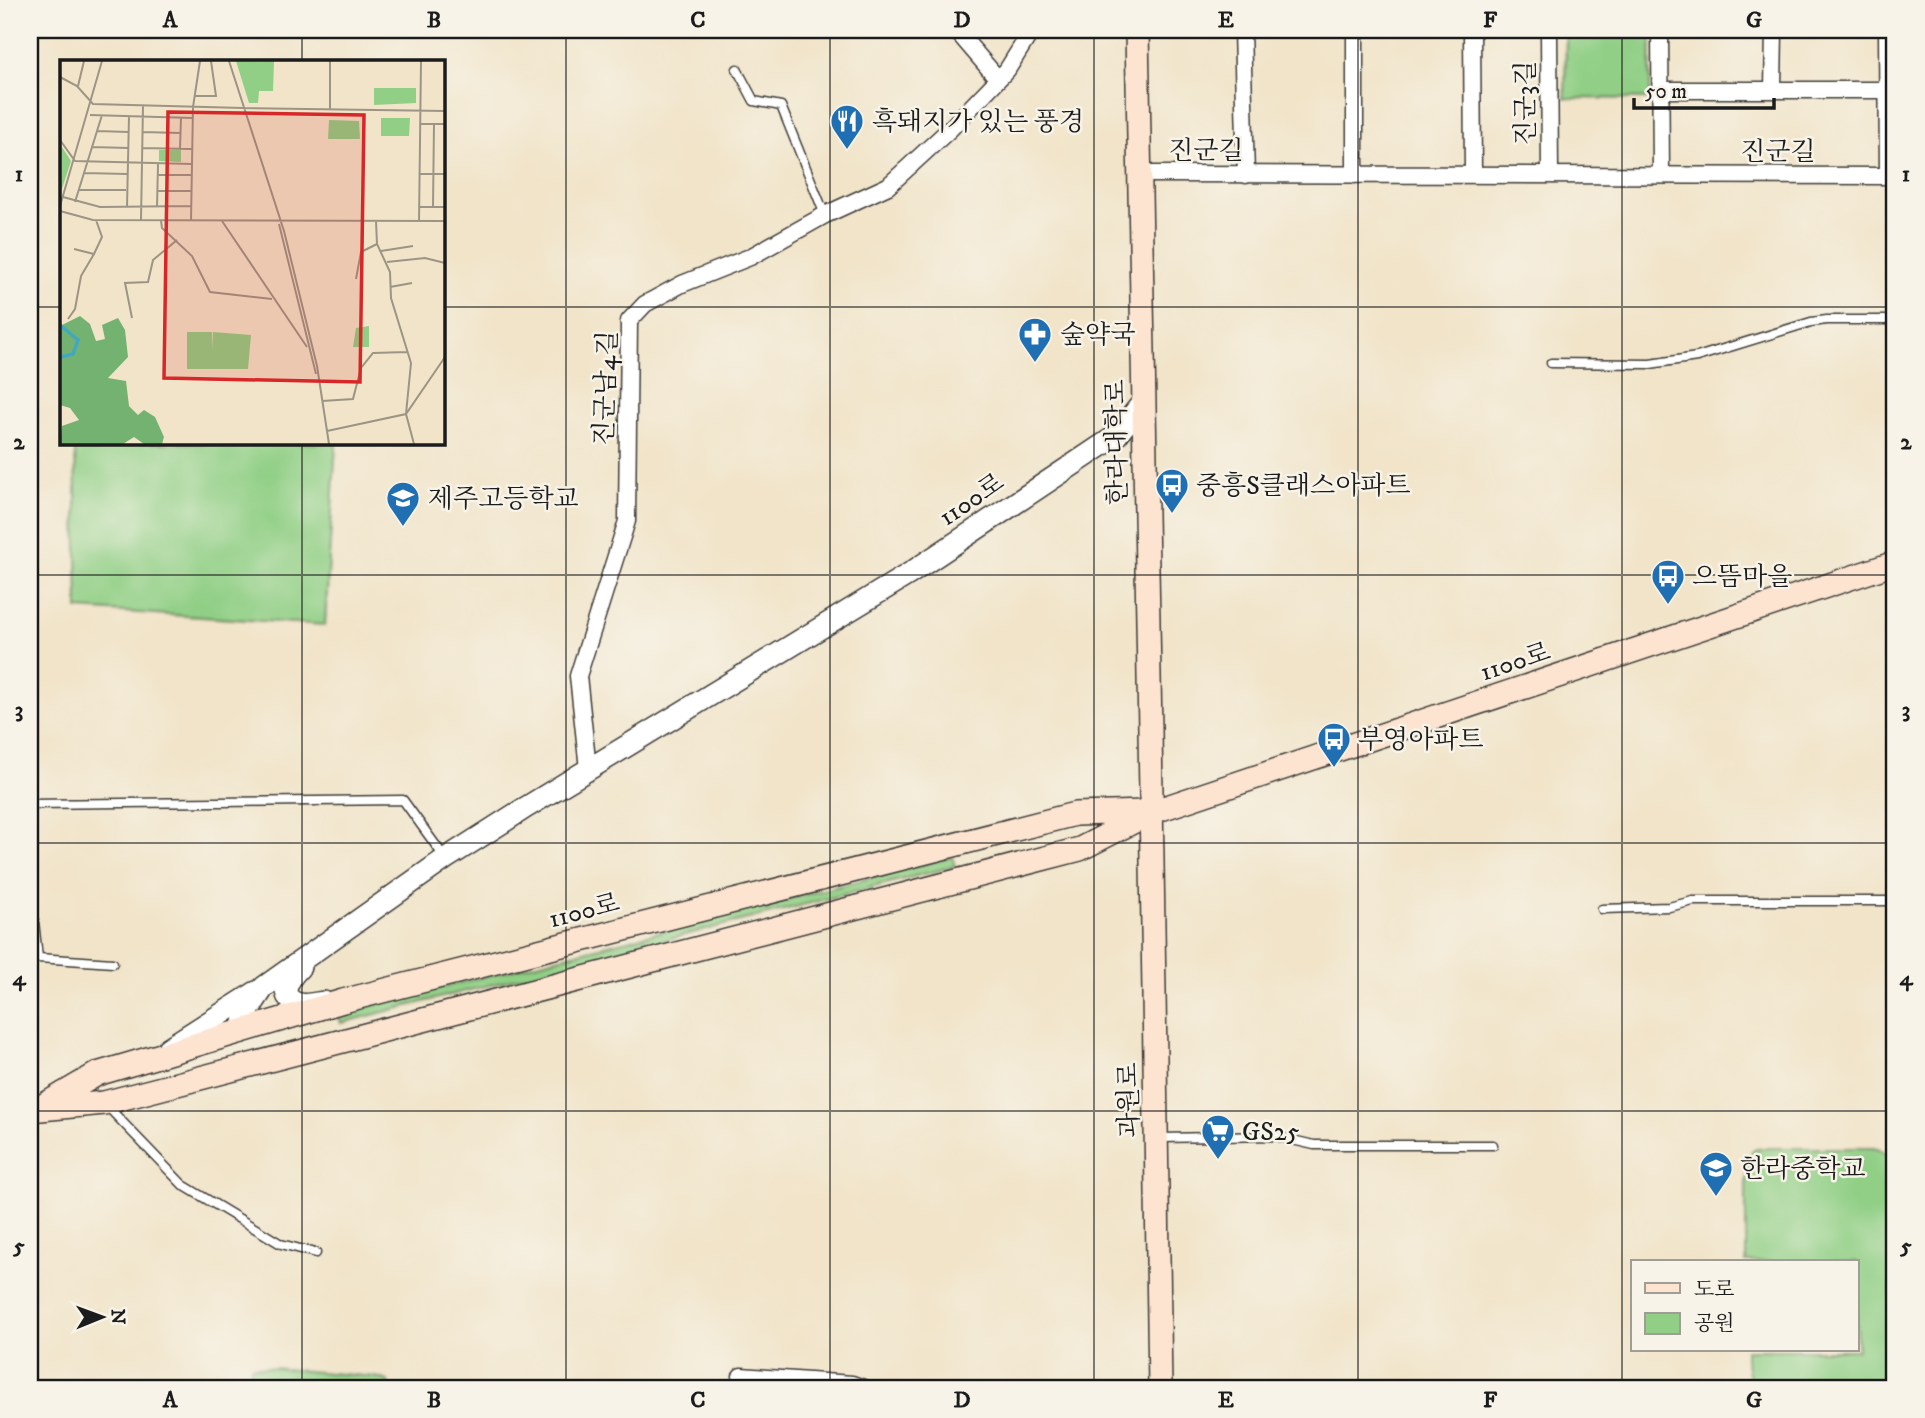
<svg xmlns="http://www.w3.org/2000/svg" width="1925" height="1418" font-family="'IM FELL DW Pica','Noto Serif KR',serif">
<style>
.green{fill:#90cf85;stroke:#567650;stroke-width:2}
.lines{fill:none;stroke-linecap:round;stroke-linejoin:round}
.service-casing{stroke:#3c3a36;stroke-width:11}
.minor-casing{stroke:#3c3a36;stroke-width:19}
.tertiary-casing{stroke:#3c3a36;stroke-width:24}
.secondary-casing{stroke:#3c3a36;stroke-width:26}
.service{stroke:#fff;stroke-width:8}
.minor{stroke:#fff;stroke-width:16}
.tertiary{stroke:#fff;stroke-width:21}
.secondary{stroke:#fde4d1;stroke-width:23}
.grid{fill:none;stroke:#1c1c1c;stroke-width:2;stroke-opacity:0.55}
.labels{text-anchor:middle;stroke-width:5;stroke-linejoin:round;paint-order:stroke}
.street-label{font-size:26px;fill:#1c1c1c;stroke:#f7f3e8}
.poi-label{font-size:26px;fill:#1c1c1c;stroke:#f7f3e8;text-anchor:start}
.inset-river{fill:none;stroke:#40a8c0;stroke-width:3.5}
.inset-road{fill:none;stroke:#9c9484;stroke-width:2}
.view{fill:#d62828;fill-opacity:0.15;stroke:#d62828;stroke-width:3.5}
.inset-edge{fill:none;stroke:#1c1c1c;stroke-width:3.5}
.neatline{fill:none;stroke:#1c1c1c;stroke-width:2.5}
.grid-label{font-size:23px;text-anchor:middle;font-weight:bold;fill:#1c1c1c}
</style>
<rect width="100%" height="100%" fill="#f7f3e8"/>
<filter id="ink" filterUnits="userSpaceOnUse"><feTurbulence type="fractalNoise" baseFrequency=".0143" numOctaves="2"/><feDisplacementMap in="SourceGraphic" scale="14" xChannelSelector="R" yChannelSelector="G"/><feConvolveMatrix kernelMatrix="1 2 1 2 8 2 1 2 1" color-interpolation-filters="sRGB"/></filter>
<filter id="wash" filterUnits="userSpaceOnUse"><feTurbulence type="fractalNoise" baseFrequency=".00686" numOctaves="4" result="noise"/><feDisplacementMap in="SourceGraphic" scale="28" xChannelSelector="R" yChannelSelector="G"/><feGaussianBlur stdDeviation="1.57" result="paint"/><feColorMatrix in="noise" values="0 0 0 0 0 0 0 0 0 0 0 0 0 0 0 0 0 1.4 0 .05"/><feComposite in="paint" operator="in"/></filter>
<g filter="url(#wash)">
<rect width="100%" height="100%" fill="#f1e4c9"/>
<path class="green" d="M1566 30H1651L1650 99 1565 98Z
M75 443H336L325 625 78 609Z
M952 857 955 866 341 1023 338 1014Z
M1762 1148H1873C1884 1150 1887 1154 1891 1164V1370L1886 1378 1874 1388H1766C1745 1382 1746 1368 1746 1350H1857V1262H1746V1161L1754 1150Z
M251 1366 375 1377 388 1381 389 1388H251Z"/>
</g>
<g filter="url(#ink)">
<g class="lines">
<defs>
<path id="service" d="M737 69 754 101 781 106 825 215
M1551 363 1650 364 1697 357 1811 322 1827 320H1895
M30 804 403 800 445 858
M30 884 38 958 113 963
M1602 909 1669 907 1693 901H1895
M106 1105 183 1185 281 1244 316 1253
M1160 1138 1275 1136 1314 1145H1493"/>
<path id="minor" d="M956 30 998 79
M1242 30 1246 175
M1355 30V175
M1472 30 1473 175
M1549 30 1550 175
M1660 30 1661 175
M1887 30 1888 176
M1659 90H1887
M1773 90 1774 30
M1140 174 1895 176
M588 769 578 676 627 521 629 321 645 304 682 284 750 257 825 215 888 186 951 128 1007 70 1032 30
M741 1376 852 1384 863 1388"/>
<path id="tertiary" d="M300 967C292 975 277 993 294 1002 302 1007 315 1003 324 1002
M241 1032 248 1011 264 987 445 859 525 808 909 574 1116 436 1143 402
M168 1048 256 992"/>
<path id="secondary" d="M1137 30C1145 483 1155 935 1160 1388
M46 1104 97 1074 343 1001 1075 814 1146 812
M30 1110 104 1103 1080 849 1152 812 1895 563"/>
</defs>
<use href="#service" class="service-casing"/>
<use href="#minor" class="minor-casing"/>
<use href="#tertiary" class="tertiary-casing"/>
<use href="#secondary" class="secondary-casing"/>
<use href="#service" class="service"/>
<use href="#minor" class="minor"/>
<use href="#tertiary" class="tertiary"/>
<use href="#secondary" class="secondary"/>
</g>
</g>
<path class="grid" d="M302 30V61M566 30V1388M830 30V1388M1094 30V1388M1358 30V1388M1622 30V1388M30 307H61M443 307H1895M302 443V1388M30 575H1895M30 843H1895M30 1111H1895"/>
<defs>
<symbol id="restaurant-pin" viewBox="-11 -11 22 30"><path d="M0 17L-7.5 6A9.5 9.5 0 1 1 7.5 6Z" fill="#1f6fb2" stroke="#f7f3e8"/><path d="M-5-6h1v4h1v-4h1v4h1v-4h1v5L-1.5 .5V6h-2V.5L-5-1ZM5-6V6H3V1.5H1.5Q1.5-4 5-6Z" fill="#fff"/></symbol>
<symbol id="pharmacy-pin" viewBox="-11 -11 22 30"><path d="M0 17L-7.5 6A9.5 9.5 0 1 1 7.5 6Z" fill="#1f6fb2" stroke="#f7f3e8"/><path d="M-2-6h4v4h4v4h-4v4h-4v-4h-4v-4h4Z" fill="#fff"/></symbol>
<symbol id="bus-pin" viewBox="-11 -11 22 30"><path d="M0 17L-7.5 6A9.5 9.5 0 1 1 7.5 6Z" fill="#1f6fb2" stroke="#f7f3e8"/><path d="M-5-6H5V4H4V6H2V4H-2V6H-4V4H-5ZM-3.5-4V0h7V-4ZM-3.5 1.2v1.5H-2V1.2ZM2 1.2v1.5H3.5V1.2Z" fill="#fff"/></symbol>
<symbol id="school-pin" viewBox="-11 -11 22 30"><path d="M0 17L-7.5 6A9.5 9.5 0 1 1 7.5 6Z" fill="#1f6fb2" stroke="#f7f3e8"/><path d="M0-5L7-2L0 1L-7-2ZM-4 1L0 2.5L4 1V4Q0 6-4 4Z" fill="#fff"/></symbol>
<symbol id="supermarket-pin" viewBox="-11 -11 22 30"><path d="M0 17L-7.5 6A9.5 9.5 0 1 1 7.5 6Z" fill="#1f6fb2" stroke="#f7f3e8"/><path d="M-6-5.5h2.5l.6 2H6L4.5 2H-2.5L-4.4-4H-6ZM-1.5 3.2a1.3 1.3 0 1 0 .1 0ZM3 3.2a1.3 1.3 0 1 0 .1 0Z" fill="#fff"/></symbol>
</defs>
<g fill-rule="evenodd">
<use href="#restaurant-pin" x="828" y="102" width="38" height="52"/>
<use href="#pharmacy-pin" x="1016" y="315" width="38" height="52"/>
<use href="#bus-pin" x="1153" y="466" width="38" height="52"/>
<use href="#school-pin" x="384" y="479" width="38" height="52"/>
<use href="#bus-pin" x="1649" y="557" width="38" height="52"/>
<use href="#bus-pin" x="1315" y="720" width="38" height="52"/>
<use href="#supermarket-pin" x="1199" y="1112" width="38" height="52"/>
<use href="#school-pin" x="1697" y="1149" width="38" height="52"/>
</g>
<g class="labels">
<g class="street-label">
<text transform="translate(1525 103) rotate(-90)" y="9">진군3길</text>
<text x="1206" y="159">진군길</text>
<text x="1778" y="160">진군길</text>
<text transform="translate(605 388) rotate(-88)" y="9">진군남4길</text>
<text transform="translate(1116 442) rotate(-91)" y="9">한라대학로</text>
<text transform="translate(971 499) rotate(-34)" y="9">1100로</text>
<text transform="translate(1515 661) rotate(-18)" y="9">1100로</text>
<text transform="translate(584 910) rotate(-14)" y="9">1100로</text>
<text transform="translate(1128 1100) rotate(-91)" y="9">과원로</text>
</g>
<g class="poi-label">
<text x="872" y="130">흑돼지가 있는 풍경</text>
<text x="1060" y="343">숲약국</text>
<text x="1196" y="494">중흥S클래스아파트</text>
<text x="428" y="507">제주고등학교</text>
<text x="1692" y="585">으뜸마을</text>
<text x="1358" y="748">부영아파트</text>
<text x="1242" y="1140">GS25</text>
<text x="1740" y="1177">한라중학교</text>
</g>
</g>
<g transform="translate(60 60)">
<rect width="385" height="385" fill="#f1e4c9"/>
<path d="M176 1H214L213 31H199L198 43H189ZM314 28H356V43L314 45ZM321 58H350L349 76H321ZM269 60 299 61 300 79H268ZM0 84 11 101 0 135ZM99 90H121V102L99 101ZM309 266V287H293L296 268ZM127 272H152V289L153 272 191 275 188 309H127Z" fill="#90cf85"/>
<path d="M20 256 30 264 36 281 45 279 42 265 58 258 65 270 68 297 48 318 66 321 69 346 78 355 84 350 95 357 104 377 102 384H84L74 377 63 384H0L2 366 19 360 10 348 0 345V266Z" fill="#74b272"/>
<path class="inset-river" d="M0 265 18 280 13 294 0 297"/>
<path class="inset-road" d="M169 1 224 171 257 306 269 384M0 17 17 26 33 44 183 48M18 26 24 1M135 36H156L151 1M183 48 385 51M270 50V1M30 55 133 58M360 64H385M37 71 68 72M82 72 121 73M0 80 15 101 132 104M32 87 68 88M82 88 132 89M120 89 121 57M24 113 67 114M359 114H385M98 115H131M19 130H66M98 131H131M3 137 40 147 131 146M15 142 42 55M0 146 42 1M67 147 69 56M97 147 98 104M359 147H385M373 147 374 64M0 151 33 160 385 161M81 160 83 45M101 161 102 168 132 196 150 232 212 239M131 161 133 47 140 1M162 161 247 287M316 161 317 184 330 212 331 238 351 303 346 354 354 384M359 162 361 1M219 164 256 314M14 189 34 194 42 177 36 160M321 191 353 186M327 202 365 198 385 203M296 219 301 192 317 184M330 227 352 223M72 258 65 223 88 222 93 200 117 180M8 259 15 249 21 216 34 194M262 341 293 339 301 308 313 293 347 292M267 371 346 354 385 297"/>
<path class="view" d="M108 52 304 55 300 322 104 318Z"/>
<rect width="385" height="385" class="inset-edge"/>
</g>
<rect width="1925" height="1418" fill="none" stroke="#f7f3e8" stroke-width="77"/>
<rect x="1631" y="1260" width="228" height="91" fill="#f7f3e8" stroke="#9f9d96" stroke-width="2"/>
<rect x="1645" y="1283" width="35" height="10" fill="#fde4d1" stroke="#9f9d96" stroke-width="2"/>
<text x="1694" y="1296" font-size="21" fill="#1c1c1c">도로</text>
<rect x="1645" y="1313" width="35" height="21" fill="#90cf85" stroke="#9f9d96" stroke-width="2"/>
<text x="1694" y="1330" font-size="21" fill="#1c1c1c">공원</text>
<g transform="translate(102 1317) rotate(89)" stroke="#f7f3e8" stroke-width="5" paint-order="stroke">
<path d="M0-5L12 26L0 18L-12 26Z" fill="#1c1c1c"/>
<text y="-10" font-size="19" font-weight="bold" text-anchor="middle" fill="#1c1c1c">N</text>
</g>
<path d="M1634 98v10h140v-10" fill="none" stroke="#1c1c1c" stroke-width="3.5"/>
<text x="1645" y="98" font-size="21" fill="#1c1c1c" stroke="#f7f3e8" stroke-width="5" paint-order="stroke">50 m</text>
<rect x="38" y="38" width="1848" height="1342" class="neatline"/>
<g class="grid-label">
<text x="170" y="27">A</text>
<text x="434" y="27">B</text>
<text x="698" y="27">C</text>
<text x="962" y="27">D</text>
<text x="1226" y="27">E</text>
<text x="1490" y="27">F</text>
<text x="1754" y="27">G</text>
<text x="19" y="181">1</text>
<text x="1906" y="181">1</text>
<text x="19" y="449">2</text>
<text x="1906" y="449">2</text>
<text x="19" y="717">3</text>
<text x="1906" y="717">3</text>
<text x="19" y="985">4</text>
<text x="1906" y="985">4</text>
<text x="19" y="1253">5</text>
<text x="1906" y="1253">5</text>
<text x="170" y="1407">A</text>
<text x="434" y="1407">B</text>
<text x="698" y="1407">C</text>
<text x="962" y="1407">D</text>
<text x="1226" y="1407">E</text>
<text x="1490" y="1407">F</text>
<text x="1754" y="1407">G</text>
</g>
</svg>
